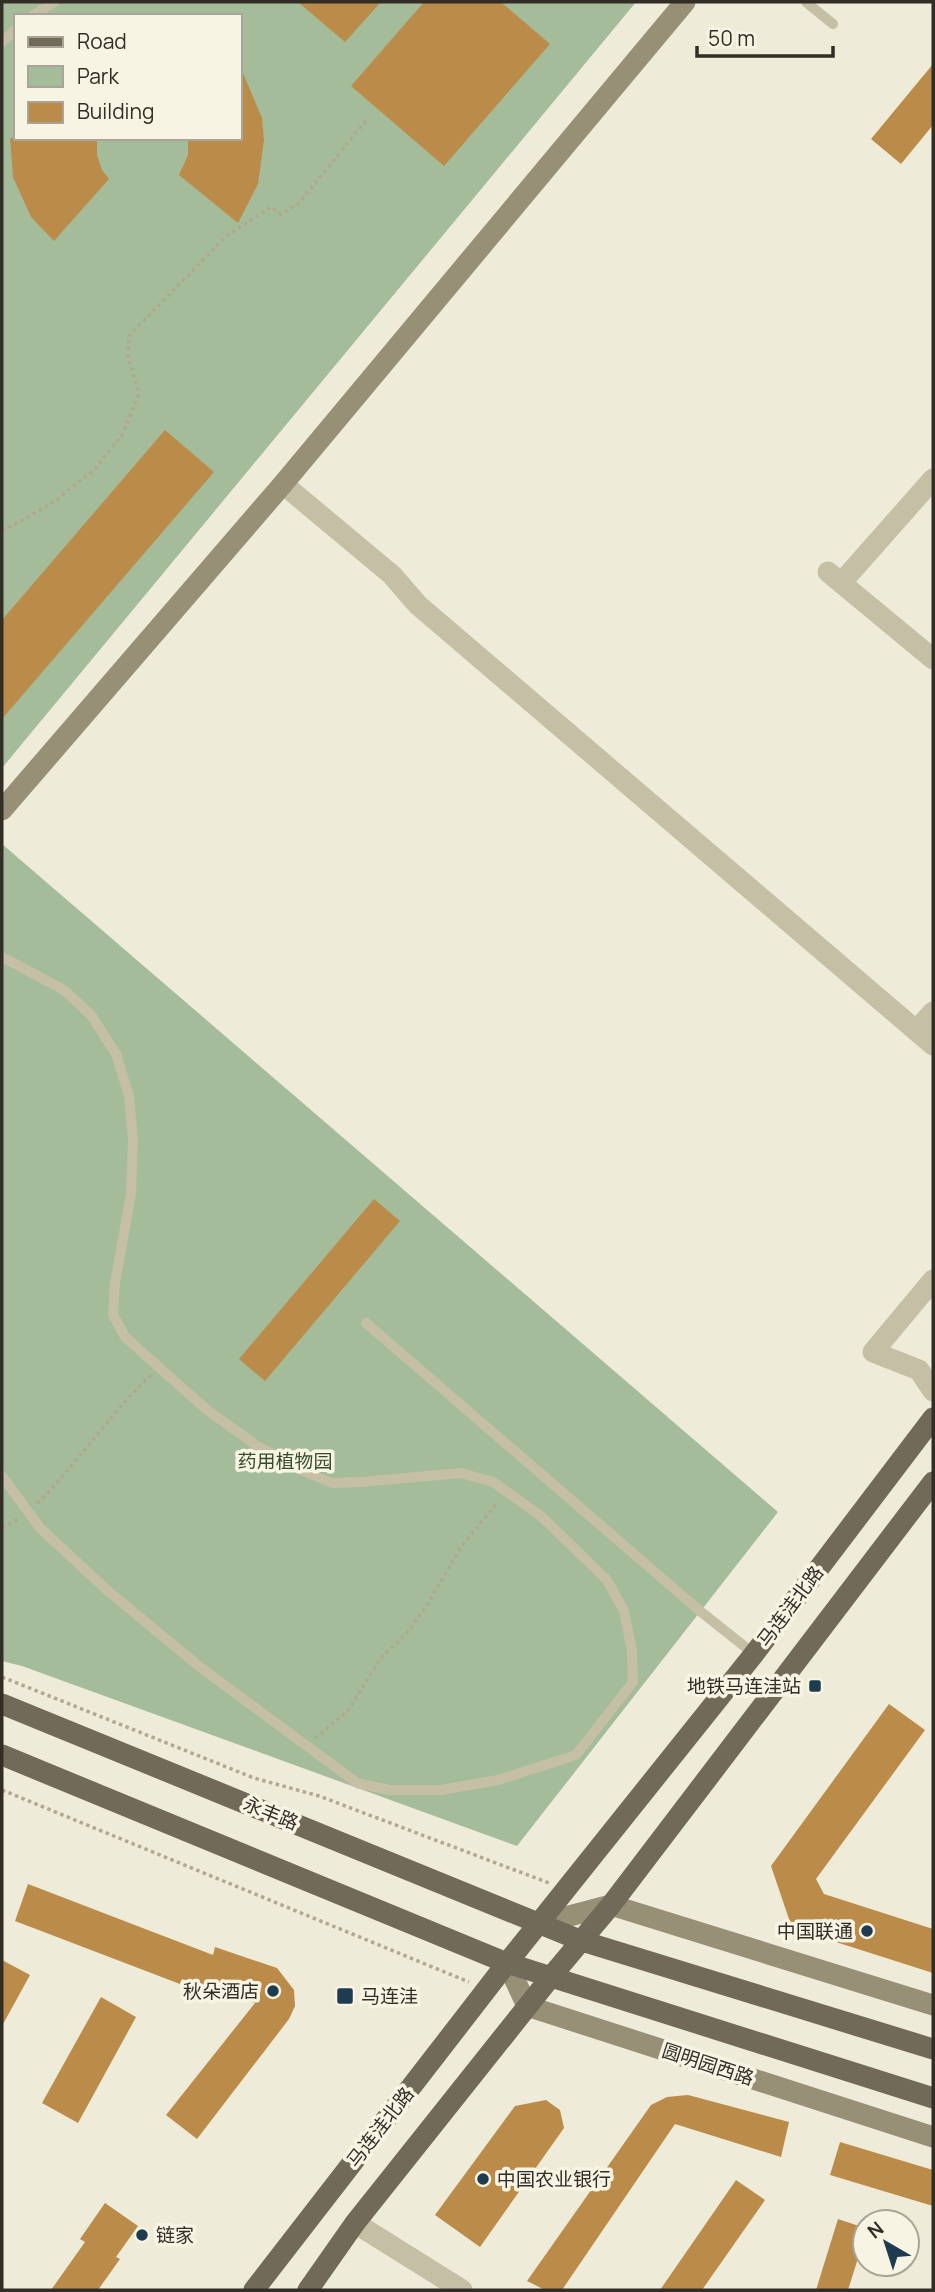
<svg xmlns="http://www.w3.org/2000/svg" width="935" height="2292" font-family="Manrope,'Noto Sans SC',sans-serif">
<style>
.green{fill:#a5bc9a;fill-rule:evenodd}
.building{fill:#bb8c49}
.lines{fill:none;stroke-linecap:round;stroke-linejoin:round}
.path{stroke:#b0a990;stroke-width:3.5;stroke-dasharray:3.5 3.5;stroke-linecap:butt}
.lane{stroke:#c5bfa6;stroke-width:10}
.street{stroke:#c5bfa6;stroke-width:21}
.secondary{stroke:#988f77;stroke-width:21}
.primary{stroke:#726a58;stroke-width:21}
.poi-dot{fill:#1f3b4f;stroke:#f7f4e4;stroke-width:2.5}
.labels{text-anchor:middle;stroke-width:7;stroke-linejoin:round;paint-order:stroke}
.park-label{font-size:19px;fill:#364d2c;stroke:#f7f4e4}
.street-label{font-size:19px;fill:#322e26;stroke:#f7f4e4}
.poi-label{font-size:19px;fill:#322e26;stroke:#f7f4e4;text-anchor:end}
</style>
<rect width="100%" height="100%" fill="#eeebd8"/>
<path class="green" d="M2 2H636L2 768ZM16 16H240V138H16Z
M2 844 778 1512 517 1846 22 1666 2 1661Z"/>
<path class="building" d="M298 2H381L345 42Z
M424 2H501L550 44 444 166 351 86Z
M933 64V125L901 164 871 139Z
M240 66 262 118 264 140 258 184 238 223 179 175 188 155V138H240Z
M10 138H97V155L102 170 109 179 54 241 31 217 13 177Z
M165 430 214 472 2 719V620Z
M374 1199 400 1221 265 1381 239 1359Z
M889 1704 925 1730 816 1879 824 1894 933 1929V1973L792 1928 771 1866Z
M28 1884 213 1955 215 1947 277 1968 294 1990 295 2006 289 2019 197 2139 166 2115 255 2003 182 1979 180 1984 15 1921Z
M2 1960 30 1975 2 2026Z
M101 1997 136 2017 78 2123 42 2103Z
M688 2095 789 2122 781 2157 675 2124 562 2290H545L527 2281 651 2105 667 2097Z
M546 2100 560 2110 564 2128 480 2247 435 2215 515 2106Z
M840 2142 933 2170V2206L830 2175Z
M736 2180 765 2200 702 2290H660Z
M105 2203 138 2226 116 2257 120 2259 98 2290H51L85 2242 80 2239Z
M838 2219 865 2228V2236L848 2290H816Z"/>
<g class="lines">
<path class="path" d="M2 531 51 504 95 469 123 433 139 393 128 357 129 336 225 237 271 207 281 214 298 204 368 118
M37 1503 50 1491 129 1397 151 1375
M2 1528 18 1519
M2 1677 254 1778 319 1796 549 1883
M315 1738 347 1712 381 1658 407 1633 425 1608 461 1547 497 1503
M2 1790 469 1982"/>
<path class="lane" d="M806 2 833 24
M32 16 54 2
M2 42 16 29
M2 957 64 990 91 1015 116 1054 129 1096 133 1140 131 1194 115 1283 113 1315 125 1337 207 1410 256 1445 301 1470 332 1483 361 1482 461 1473 493 1482 541 1516 607 1580 624 1611 632 1651 633 1682 576 1755 498 1780 441 1790H389L357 1783 200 1667 108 1591 40 1528 2 1476
M366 1323 700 1611 754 1654"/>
<path class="street" d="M283 484 392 575 418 605 933 1045
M828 572 933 659
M842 582 933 479
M916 1031 933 1012
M933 1280 873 1352 919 1370 933 1391
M355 2223 462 2290"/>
<path class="secondary" d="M2 810 283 484 685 2
M539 1924 611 1905 933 2005
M507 1963 527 2006 933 2137"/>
<path class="primary" d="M2 1704 582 1941 933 2049
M2 1755 507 1963 933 2098
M254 2290 507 1963 754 1654 933 1418
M308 2290 355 2223 550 1978 611 1905 933 1482"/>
</g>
<g class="poi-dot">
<rect x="808" y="1679" width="14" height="14" rx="3.5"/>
<circle cx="867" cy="1931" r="7"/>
<circle cx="273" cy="1991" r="7"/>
<rect x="336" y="1987" width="18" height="18" rx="3.5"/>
<circle cx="483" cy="2179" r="7"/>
<circle cx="142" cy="2235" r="7"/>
</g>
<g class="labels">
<g class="park-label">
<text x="285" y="1468">药用植物园</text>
</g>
<g class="street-label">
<text transform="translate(790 1606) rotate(-53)" y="7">马连洼北路</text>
<text transform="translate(271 1813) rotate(22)" y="7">永丰路</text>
<text transform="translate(708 2064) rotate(18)" y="7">圆明园西路</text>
<text transform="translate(380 2127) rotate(-52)" y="7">马连洼北路</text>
</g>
<g class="poi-label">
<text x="801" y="1693">地铁马连洼站</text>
<text x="853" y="1938">中国联通</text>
<text x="259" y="1998">秋朵酒店</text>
<text x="361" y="2003" text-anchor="start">马连洼</text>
<text x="497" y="2186" text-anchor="start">中国农业银行</text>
<text x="156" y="2242" text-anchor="start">链家</text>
</g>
</g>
<rect width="935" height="2292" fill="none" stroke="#322e26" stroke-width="7"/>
<rect x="14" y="14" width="228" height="126" fill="#f7f4e4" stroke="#a8a598" stroke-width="2"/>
<rect x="28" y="37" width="35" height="10" fill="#726a58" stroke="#a8a598" stroke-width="2"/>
<text x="77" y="49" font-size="21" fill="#322e26">Road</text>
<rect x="28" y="66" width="35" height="21" fill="#a5bc9a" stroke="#a8a598" stroke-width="2"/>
<text x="77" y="84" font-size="21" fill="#322e26">Park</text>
<rect x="28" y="102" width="35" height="21" fill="#bb8c49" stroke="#a8a598" stroke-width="2"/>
<text x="77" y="119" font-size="21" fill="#322e26">Building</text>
<g transform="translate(886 2243) rotate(321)"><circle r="33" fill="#f7f4e4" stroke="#a8a598" stroke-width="2"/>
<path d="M0-5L12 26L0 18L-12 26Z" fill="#1f3b4f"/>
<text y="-10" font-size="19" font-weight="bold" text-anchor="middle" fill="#322e26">N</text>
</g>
<path d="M697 46v10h136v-10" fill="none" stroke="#322e26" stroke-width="3.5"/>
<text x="708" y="46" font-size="21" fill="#322e26" stroke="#f7f4e4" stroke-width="5" paint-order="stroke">50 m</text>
</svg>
